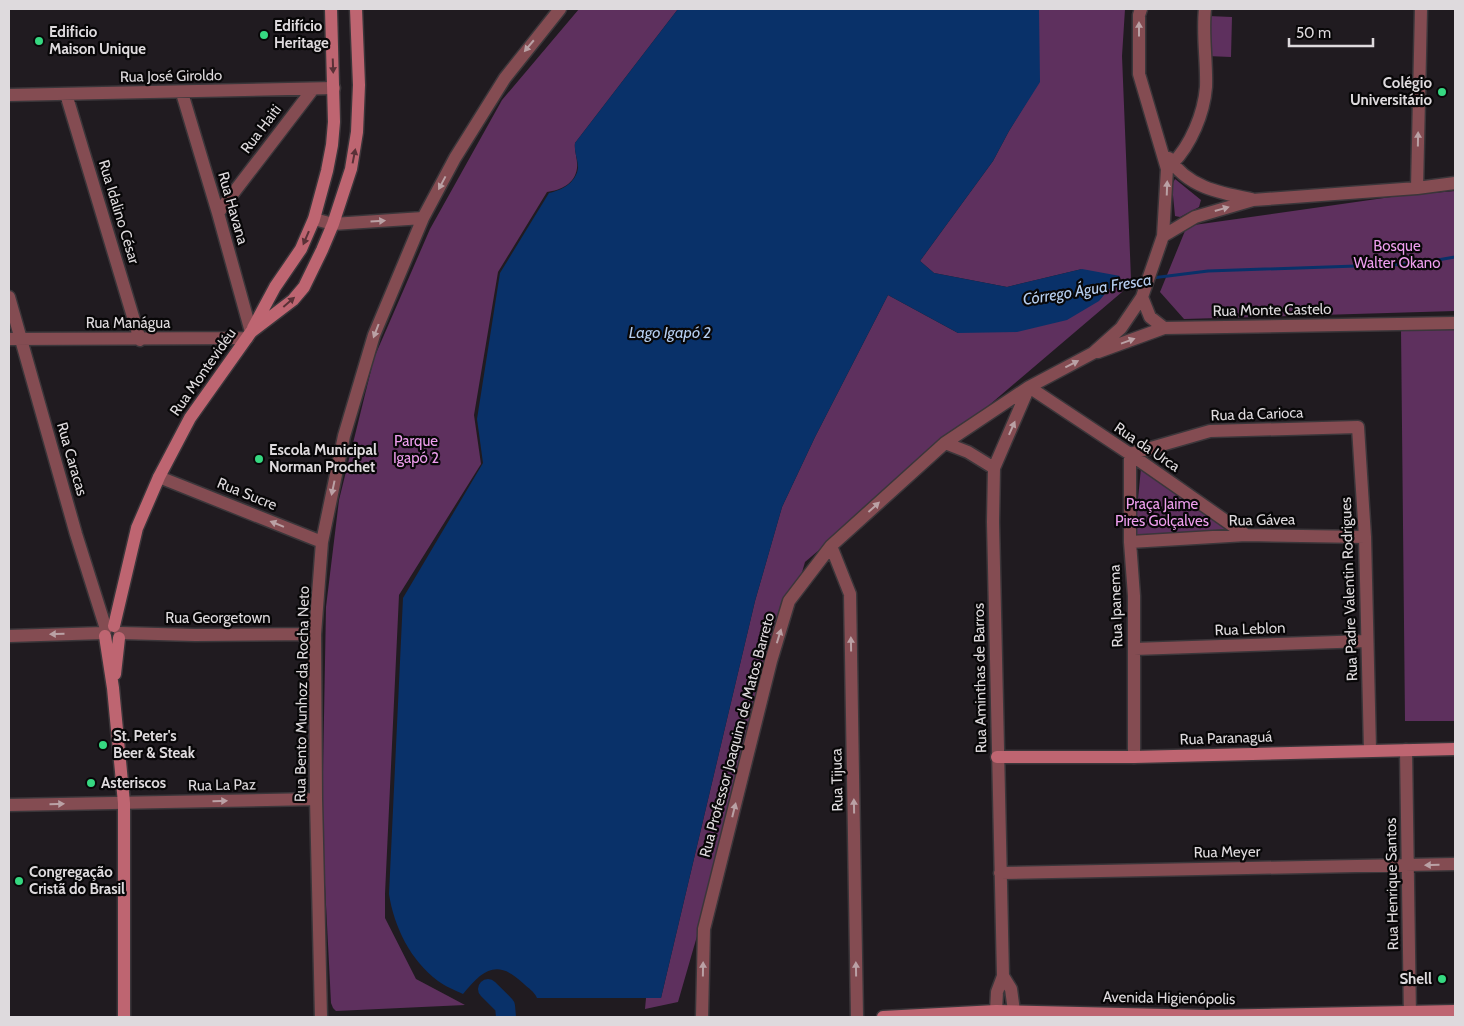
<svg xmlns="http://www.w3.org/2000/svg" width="1464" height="1026" font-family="Cabin,sans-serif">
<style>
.green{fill:#5e305e}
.water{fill:#093169}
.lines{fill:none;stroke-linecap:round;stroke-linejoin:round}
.stream{stroke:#093169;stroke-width:3}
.river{stroke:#093169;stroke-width:20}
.street-casing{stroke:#3b363a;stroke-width:15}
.secondary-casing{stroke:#3b363a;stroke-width:15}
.street{stroke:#844c52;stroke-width:12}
.secondary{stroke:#be6571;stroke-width:12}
.oneway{fill:#baa1a5}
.oneway2{fill:#5a3137}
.poi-dot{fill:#36d881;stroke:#080708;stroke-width:2}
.labels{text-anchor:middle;stroke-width:4.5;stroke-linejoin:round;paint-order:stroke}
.poi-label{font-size:15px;font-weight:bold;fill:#dedadd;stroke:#080708;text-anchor:start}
.street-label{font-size:15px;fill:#dedadd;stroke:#080708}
.park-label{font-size:15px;fill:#ee9eed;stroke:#080708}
.water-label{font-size:16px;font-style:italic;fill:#b6cef0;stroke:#080708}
</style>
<rect width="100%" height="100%" fill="#201b20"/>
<path class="green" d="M579 9H678L575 143C574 152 578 159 577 168 575 184 561 190 547 192L498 272 474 415 481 464 399 595 385 894V918L416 979 465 1005 336 1011 333 1008 331 1003 322 826 326 607 339 500 374 358 430 229 502 100Z
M1039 9H1125L1122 56 1131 279 1122 292 805 562 678 1002 645 1009 646 998H661L755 601 782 507 815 437 888 295 958 333 1082 269 1007 287 934 273 920 261 993 161 1009 131 1039 82Z
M1208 16 1232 17 1231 57 1207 56Z
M1175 179 1201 200 1199 207 1180 217 1175 216 1172 185Z
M1455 191V311L1184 319 1160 292 1187 226 1398 196Z
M1401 329H1455V721H1405Z
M1141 468 1235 531 1134 540Z"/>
<path class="water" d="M678 9H1039L1040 82 1009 131 993 161 920 261 934 273 1007 287 1082 269 1120 276 1099 301 1067 320 1017 332 958 333 888 295 815 437 782 507 755 601 661 998H537C534 991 528 988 524 984 497 958 483 970 463 994 455 990 446 987 438 981 411 961 394 927 389 894L403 598 483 463 477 419 500 273 549 193C562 190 576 183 578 168 578 159 574 152 575 143Z"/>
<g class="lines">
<path class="stream" d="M1152 278 1208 271 1414 264 1455 257
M1113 283 1144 279"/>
<path class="river" d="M488 989 505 1006 506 1017"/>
<defs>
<path id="street" d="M182 93 218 213 251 332
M66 94 140 340
M9 95 334 88
M1169 158C1187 187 1220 193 1251 199
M1172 164C1191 145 1204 113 1206 87 1207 61 1202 35 1205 9
M1417 188 1421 9
M218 213 313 89
M314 219 333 224 423 218
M1163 236 1195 217 1253 200 1417 188 1455 183
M9 297 76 534 106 629
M1142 297 1150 317 1164 328
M9 339 247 338
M1098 352 1164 328 1455 323
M1029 387 1130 454 1246 535
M945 443 968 452 994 468
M1130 454 1210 431 1358 427 1365 537 1370 750
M1130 454V542L1134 596V757
M159 477 322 542
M1130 542 1246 535 1365 537
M831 546 850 594 857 1017
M120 633 195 635 315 634
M9 636 104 633
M1134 649 1367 641
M1406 750 1410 1017
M9 805 316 799
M1000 873 1455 864
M1003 976 1011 989 1014 1011
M996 1011 997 992 1003 976 993 522 994 468 1029 387
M321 1017 316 799 315 634 322 542 344 436 374 335 423 218 455 158 505 78 560 9
M702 1017 704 929 771 661 789 601 831 546 945 443 1029 387 1093 353 1121 328 1142 297 1163 236 1167 169 1139 74V15L1141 9"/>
<path id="secondary" d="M253 328 275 287 301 249 314 219 327 171 332 145 334 122 331 9
M114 626 137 528 159 477 190 418 251 332 293 300 304 287 322 250 333 224 351 169 357 132 359 85 356 9
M105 636 113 688 124 803V1017
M115 674 119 638
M997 757H1134L1455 749
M883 1017 996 1011 1207 1016 1455 1011"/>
</defs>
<use href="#street" class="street-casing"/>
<use href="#secondary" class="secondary-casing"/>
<use href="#street" class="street"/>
<use href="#secondary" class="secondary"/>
</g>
<defs><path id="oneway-solid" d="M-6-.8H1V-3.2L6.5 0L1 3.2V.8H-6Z" transform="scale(1.25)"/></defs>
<g class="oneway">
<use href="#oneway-solid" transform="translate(1139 29) rotate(-90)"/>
<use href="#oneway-solid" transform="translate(529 46) rotate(130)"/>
<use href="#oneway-solid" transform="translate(1418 139) rotate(-89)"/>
<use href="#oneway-solid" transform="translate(442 183) rotate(118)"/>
<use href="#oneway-solid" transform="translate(1167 188) rotate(-88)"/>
<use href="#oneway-solid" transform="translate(1222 209) rotate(-16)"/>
<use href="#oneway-solid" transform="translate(378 221) rotate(-4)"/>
<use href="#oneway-solid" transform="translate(376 331) rotate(111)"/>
<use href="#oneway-solid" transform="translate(1128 341) rotate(-20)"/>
<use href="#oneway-solid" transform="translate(1072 364) rotate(-27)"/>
<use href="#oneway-solid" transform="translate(1012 428) rotate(-66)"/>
<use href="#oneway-solid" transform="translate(333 488) rotate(102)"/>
<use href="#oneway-solid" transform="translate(874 507) rotate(-42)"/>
<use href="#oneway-solid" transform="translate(277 524) rotate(-158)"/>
<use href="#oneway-solid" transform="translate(57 634) rotate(179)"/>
<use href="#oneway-solid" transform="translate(779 636) rotate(-73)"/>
<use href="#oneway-solid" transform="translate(851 644) rotate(-91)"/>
<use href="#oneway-solid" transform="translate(220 801) rotate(-1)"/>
<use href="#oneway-solid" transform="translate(57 804) rotate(-1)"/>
<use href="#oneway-solid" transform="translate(854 806) rotate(-91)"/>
<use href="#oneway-solid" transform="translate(734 810) rotate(-76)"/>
<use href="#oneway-solid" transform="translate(1432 865) rotate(179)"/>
<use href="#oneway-solid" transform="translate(703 969) rotate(-89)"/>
<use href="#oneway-solid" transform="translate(856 969) rotate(-91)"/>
</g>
<g class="oneway2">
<use href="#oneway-solid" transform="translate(333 66) rotate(88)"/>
<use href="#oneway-solid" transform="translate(354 156) rotate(-79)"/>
<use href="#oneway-solid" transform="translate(306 238) rotate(113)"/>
<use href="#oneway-solid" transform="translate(289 302) rotate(-41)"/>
</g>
<g class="poi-dot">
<circle cx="264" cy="35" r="5"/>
<circle cx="39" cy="41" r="5"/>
<circle cx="1442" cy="92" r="5"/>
<circle cx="259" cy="459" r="5"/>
<circle cx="103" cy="745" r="5"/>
<circle cx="91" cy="783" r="5"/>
<circle cx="19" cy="881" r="5"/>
<circle cx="1442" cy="979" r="5"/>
</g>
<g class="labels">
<g class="poi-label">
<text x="274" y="31">Edifício<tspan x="274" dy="17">Heritage</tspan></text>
<text x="49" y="37">Edificio<tspan x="49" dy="17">Maison Unique</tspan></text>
<text x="1432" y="88" text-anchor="end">Colégio<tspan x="1432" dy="17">Universitário</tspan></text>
<text x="269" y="455">Escola Municipal<tspan x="269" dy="17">Norman Prochet</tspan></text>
<text x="113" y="741">St. Peter's<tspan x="113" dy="17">Beer &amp; Steak</tspan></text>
<text x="101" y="788">Asteriscos</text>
<text x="29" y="877">Congregação<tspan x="29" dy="17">Cristã do Brasil</tspan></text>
<text x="1432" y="984" text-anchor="end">Shell</text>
</g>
<g class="street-label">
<text transform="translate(171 76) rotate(-1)" y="5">Rua José Giroldo</text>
<text transform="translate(261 129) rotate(-53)" y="5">Rua Haiti</text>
<text transform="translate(233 208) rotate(74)" y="5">Rua Havana</text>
<text transform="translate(119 212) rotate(73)" y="5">Rua Idalino César</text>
<text transform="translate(1272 310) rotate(-1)" y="5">Rua Monte Castelo</text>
<text x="128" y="328">Rua Manágua</text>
<text transform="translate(203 372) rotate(-55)" y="5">Rua Montevidéu</text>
<text transform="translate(1257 414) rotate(-2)" y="5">Rua da Carioca</text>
<text transform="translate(1147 447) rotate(34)" y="5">Rua da Urca</text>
<text transform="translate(72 459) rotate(74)" y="5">Rua Caracas</text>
<text transform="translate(247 494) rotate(22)" y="5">Rua Sucre</text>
<text transform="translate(1262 520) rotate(-1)" y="5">Rua Gávea</text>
<text transform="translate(1349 589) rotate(-92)" y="5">Rua Padre Valentin Rodrigues</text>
<text transform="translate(1116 606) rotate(-92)" y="5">Rua Ipanema</text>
<text x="218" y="623">Rua Georgetown</text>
<text transform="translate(1250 629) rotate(-2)" y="5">Rua Leblon</text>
<text transform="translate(980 678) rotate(-91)" y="5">Rua Aminthas de Barros</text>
<text transform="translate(302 694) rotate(-89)" y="5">Rua Bento Munhoz da Rocha Neto</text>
<text transform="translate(737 735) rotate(-75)" y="5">Rua Professor Joaquim de Matos Barreto</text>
<text transform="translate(1226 738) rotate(-2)" y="5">Rua Paranaguá</text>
<text transform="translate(837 780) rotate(-91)" y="5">Rua Tijuca</text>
<text transform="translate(222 785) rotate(-1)" y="5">Rua La Paz</text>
<text transform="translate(1227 852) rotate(-1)" y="5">Rua Meyer</text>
<text transform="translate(1392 884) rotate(-91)" y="5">Rua Henrique Santos</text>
<text transform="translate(1169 998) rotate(1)" y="5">Avenida Higienópolis</text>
</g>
<g class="park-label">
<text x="1397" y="251">Bosque<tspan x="1397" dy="17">Walter Okano</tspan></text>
<text x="416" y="446">Parque<tspan x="416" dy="17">Igapó 2</tspan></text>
<text x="1162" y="509">Praça Jaime<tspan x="1162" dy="17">Pires Golçalves</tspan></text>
</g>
<g class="water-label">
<text transform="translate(1087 289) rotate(-9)" y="6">Córrego Água Fresca</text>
<text x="670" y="338">Lago Igapó 2</text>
</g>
</g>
<rect width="1464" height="1026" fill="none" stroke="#dedadd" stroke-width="20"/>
<path d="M1289 38v8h84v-8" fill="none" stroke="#dedadd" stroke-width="2.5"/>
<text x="1296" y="38" font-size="15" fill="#dedadd" stroke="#080708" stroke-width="4" paint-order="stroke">50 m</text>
</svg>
